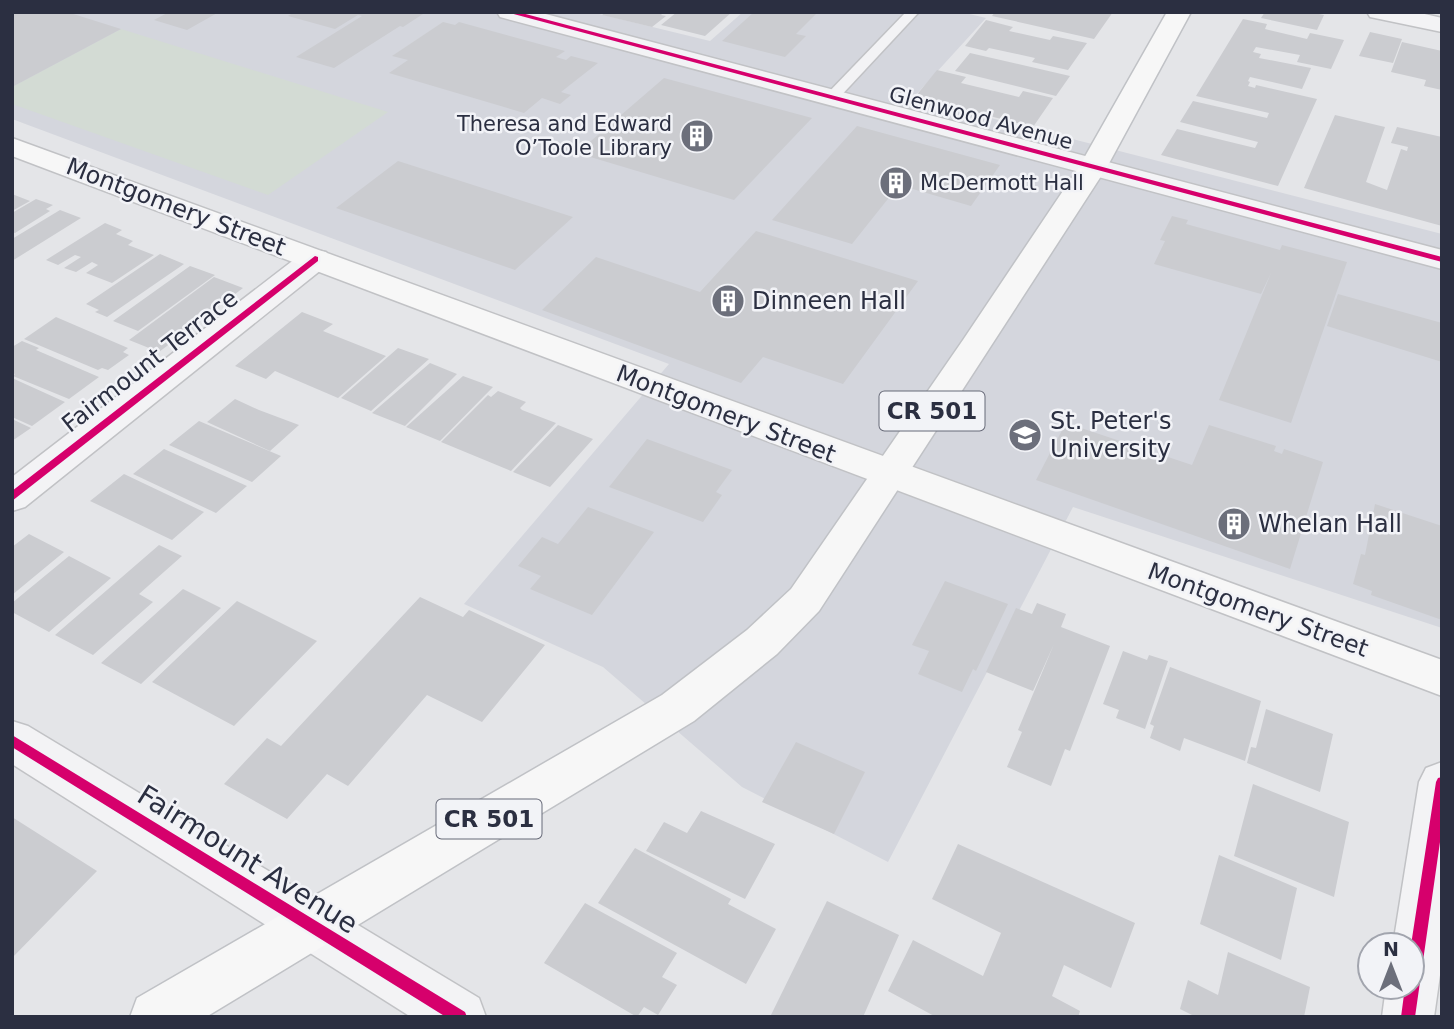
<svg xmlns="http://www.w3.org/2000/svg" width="1454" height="1029" font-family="'DejaVu Sans',sans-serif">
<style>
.built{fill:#d4d6dd}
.green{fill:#d3dbd4}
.building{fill:#cbccd0}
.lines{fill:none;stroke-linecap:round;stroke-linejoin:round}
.service-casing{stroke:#c1c2c5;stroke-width:3}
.minor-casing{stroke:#c1c2c5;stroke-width:3}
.tertiary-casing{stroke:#c1c2c5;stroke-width:3}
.secondary-casing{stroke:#c1c2c5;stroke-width:3}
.primary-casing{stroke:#c0c2c6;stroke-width:3}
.service{fill:#f3f3f5;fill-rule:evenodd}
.minor{fill:#f3f3f5;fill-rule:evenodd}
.tertiary{fill:#f3f3f5;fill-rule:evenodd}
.secondary{fill:#f7f7f7;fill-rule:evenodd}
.primary{fill:#f7f7f7;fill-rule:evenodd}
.cycleway-casing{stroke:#f2f3f7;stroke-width:5}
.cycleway{fill:#d6006c;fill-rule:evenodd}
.labels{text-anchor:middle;stroke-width:5;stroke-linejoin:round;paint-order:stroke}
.far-street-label{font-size:21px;fill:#2b2f41;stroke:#f2f3f7}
.far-poi-label{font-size:21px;fill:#2b2f41;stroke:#f2f3f7;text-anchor:end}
.shield{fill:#f2f3f7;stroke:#676a78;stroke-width:2}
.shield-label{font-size:23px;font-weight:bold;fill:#2b2f41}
.street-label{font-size:24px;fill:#2b2f41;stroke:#f2f3f7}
.poi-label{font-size:24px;fill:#2b2f41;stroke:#f2f3f7;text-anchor:start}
.near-street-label{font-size:28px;fill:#2b2f41;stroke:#f2f3f7}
</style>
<rect width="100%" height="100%" fill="#e4e5e8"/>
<path class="built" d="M12 12H591L710 41 743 12H961L986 18 913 98 1442 234V628L1073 507 888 862 742 787 603 667 464 604 669 364 12 119Z"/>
<path class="green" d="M121 29 388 112 268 195 12 104V87Z"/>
<path class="building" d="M12 12H67L121 29 12 87Z
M169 12H219L187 30 154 20Z
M294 12H416L423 14 403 27 400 26 334 68 296 57 362 16 358 15 335 29 288 16Z
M606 12H664L661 15 666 16 652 27 602 15Z
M677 12H732L705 36 661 25Z
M754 12H818L796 34 806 36 785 57 722 41Z
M995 12H1113L1094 39 992 16Z
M1265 12H1309L1324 15 1317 30 1261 18Z
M1243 19 1267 24 1265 29 1307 39 1310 33 1344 40 1331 69 1297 62 1300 55 1256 47 1253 52 1261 54 1259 58 1311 68 1302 89 1250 77 1248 81 1250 82 1248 86 1255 88 1256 85 1317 99 1278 186 1161 155 1177 129 1255 148 1258 142 1180 122 1193 101 1267 118 1269 113 1196 96Z
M986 20 1013 27 1009 31 1050 40 1053 36 1087 43 1068 70 1032 62 1035 58 989 48 986 51 965 46Z
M443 22 455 25 459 22 565 51 556 57 566 60 571 56 598 63 561 92 571 95 560 104 542 98 524 113 389 73 408 60 392 56Z
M1370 32 1402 39 1393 63 1359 56Z
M1402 42 1442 51V90L1424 86 1426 80 1391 72Z
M970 53 1070 76 1056 96 955 71Z
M937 70 966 77 961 83 1019 97 1023 91 1053 98 1033 127 915 97Z
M664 78 812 118 734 200 577 153Z
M1335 115 1385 127 1366 182 1387 190 1401 149 1407 151 1408 147 1391 143 1397 127 1442 137V226L1304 188Z
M857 126 1000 165 971 206 899 185 852 244 772 220Z
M398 161 573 217 515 270 336 208Z
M12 194 30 201 12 211Z
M36 199 53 205 46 209 50 211 15 233 12 232V213Z
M60 210 81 218 12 261V239Z
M1172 216 1188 220 1186 224 1280 250 1282 245 1347 262 1291 423 1219 400 1271 273 1261 294 1154 264 1165 241 1160 240Z
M105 223 122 230 116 234 133 241 128 245 154 255 112 283 86 273 98 265 92 262 76 272 64 268 81 257 75 255 58 265 46 260Z
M756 231 918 281 843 384 763 357 741 383 542 310 596 257 700 292Z
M160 254 184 264 107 317 95 312 99 310 86 304Z
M190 266 215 275 138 331 113 321Z
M214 277 243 288 159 352 129 340Z
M1338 294 1442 323V362L1327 326Z
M302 312 333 324 323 331 386 356 338 398 275 371 266 379 235 366Z
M56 317 128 348 123 352 129 355 108 370 102 368 98 370 24 339Z
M22 341 39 348 36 350 99 377 69 399 13 376 15 374 12 373V347Z
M398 348 429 359 371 411 341 398Z
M430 363 457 374 405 426 372 413Z
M463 376 493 387 440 441 406 427Z
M12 378 65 402 32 426 12 417Z
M498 391 526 402 520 408 522 410 556 423 511 471 441 442 488 395 491 397Z
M235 399 259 410 299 425 270 451 207 422Z
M12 419 31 428 12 441Z
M199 421 281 456 252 482 169 445Z
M1066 423 1192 465 1209 425 1276 446 1274 451 1282 454 1284 449 1323 462 1290 569 1036 480 1050 453 1060 456 1062 452 1052 449Z
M558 425 593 439 550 487 513 472Z
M647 439 732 470 716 492 722 495 703 522 609 487Z
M164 449 247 486 216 513 133 474Z
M124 474 204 512 172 540 90 501Z
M1375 504 1442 526V620L1371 595 1372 591 1353 584 1361 554 1365 555Z
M588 507 654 532 592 615 530 589 541 576 518 566 542 537 558 544Z
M29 534 64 552 12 595V547Z
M159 545 182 556 139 594 153 602 93 655 55 635Z
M69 556 111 578 49 632 12 612V603Z
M945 581 1008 604 976 671 973 669 962 692 918 674 929 651 912 645Z
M183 589 221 608 141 684 101 663Z
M420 597 463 617 469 610 545 645 482 722 427 695 348 786 327 774 287 819 224 784 267 738 281 746Z
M237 601 317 641 234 726 152 682Z
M1037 603 1066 614 1061 627 1110 646 1070 751 1065 749 1051 786 1007 767 1022 732 1018 730 1054 644 1033 691 986 672 1016 608 1032 614Z
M1123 651 1147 660 1149 655 1168 661 1145 729 1116 718 1119 710 1103 704Z
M1170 667 1261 701 1245 761 1184 738 1180 751 1150 738 1154 726 1150 724Z
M1266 709 1333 734 1320 792 1247 763 1251 747 1256 748Z
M796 742 865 772 834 834 762 802Z
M1253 784 1349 822 1334 897 1234 856Z
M701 811 775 844 745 899 646 851 664 822 687 833Z
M12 817 97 871 12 958Z
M958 844 1135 923 1111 988 1064 965 1052 996 1080 1011 1078 1017H936L888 991 913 940 983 976 1001 933 932 899Z
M635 848 731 899 728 904 776 929 746 984 598 903Z
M1219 855 1297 888 1281 960 1200 924Z
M827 901 899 935 863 1017H770Z
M585 903 677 953 662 977 677 985 658 1015 644 1007 637 1017 544 963Z
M1228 952 1310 987 1304 1017H1196L1180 1009 1188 980 1218 995Z"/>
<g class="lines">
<defs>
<path id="service" d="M906 12H919L836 101H826V95Z"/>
<path id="minor" d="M497 12H538L1442 250V269L500 17Z
M1367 12H1416L1442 18V32L1370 17Z
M315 250 326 252 331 259 326 266 25 507 12 511V477L304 252Z
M1442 762V961L1434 1017H1382L1386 987H1412V945H1393L1419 782 1426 768Z"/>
<path id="tertiary" d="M12 721 28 726 479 998 486 1017H411L12 764Z"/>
<path id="secondary" d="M12 138 1442 660V696L12 156Z"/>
<path id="primary" d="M1167 12H1191L1107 167 819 611 777 654 694 721 206 1017H130L137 998 662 695 747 630 791 589 963 340 1079 167Z"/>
</defs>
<use href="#service" class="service-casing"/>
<use href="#minor" class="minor-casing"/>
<use href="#tertiary" class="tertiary-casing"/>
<use href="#secondary" class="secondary-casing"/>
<use href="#primary" class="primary-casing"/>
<use href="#service" class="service"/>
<use href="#minor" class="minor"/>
<use href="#tertiary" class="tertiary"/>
<use href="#secondary" class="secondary"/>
<use href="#primary" class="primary"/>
<defs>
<path id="cycleway" d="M506 12H518L1442 257V262Z
M315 256 318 257V261L12 501V491Z
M12 735 465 1012 467 1017H446L12 747Z
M1442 777V828L1415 1017H1401L1405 987H1412L1411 945 1436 782 1438 778Z"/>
</defs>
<use href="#cycleway" class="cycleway-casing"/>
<use href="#cycleway" class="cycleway"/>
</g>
<defs>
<symbol id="building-disc" viewBox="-11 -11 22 22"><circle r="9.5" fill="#6c6f7b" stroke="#f2f3f7"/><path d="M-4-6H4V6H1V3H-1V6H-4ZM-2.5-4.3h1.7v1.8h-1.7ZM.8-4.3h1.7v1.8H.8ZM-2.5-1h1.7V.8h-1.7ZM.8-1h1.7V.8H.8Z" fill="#fff"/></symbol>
<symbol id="university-disc" viewBox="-11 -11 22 22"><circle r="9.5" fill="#6c6f7b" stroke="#f2f3f7"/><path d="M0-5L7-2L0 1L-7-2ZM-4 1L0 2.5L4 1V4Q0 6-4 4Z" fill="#fff"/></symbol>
</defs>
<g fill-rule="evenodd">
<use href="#building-disc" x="678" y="117" width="38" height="38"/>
<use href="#building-disc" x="877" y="164" width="38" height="38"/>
<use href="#building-disc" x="709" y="282" width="38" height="38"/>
<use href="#university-disc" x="1006" y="416" width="38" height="38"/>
<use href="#building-disc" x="1215" y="505" width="38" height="38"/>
</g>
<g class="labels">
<g class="far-street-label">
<text transform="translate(981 118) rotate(15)" y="7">Glenwood Avenue</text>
</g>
<g class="far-poi-label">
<text x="672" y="131">Theresa and Edward<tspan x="672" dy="24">O’Toole Library</tspan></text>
<text x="920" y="190" text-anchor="start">McDermott Hall</text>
</g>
<g class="shield">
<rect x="879.5" y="391.5" width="105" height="39" rx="5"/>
<rect x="436.5" y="799.5" width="105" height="39" rx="5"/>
</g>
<g class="shield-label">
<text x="932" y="419">CR 501</text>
<text x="489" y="827">CR 501</text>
</g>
<g class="street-label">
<text transform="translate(176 207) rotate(21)" y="8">Montgomery Street</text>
<text transform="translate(150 361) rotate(-38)" y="8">Fairmount Terrace</text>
<text transform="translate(726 414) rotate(21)" y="8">Montgomery Street</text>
<text transform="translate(1258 610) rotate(20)" y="8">Montgomery Street</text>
</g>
<g class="poi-label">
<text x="752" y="309">Dinneen Hall</text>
<text x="1050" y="429">St. Peter's<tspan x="1050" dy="28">University</tspan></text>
<text x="1258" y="532">Whelan Hall</text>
</g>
<g class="near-street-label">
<text transform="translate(248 859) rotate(32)" y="10">Fairmount Avenue</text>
</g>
</g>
<rect width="1454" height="1029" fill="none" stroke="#2b2f41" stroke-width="28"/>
<g transform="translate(1391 966)"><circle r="33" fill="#f2f3f7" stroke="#a2a5ae" stroke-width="2"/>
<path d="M0-5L12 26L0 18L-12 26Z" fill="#6c6f7b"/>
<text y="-10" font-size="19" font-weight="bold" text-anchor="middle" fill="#2b2f41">N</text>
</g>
</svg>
